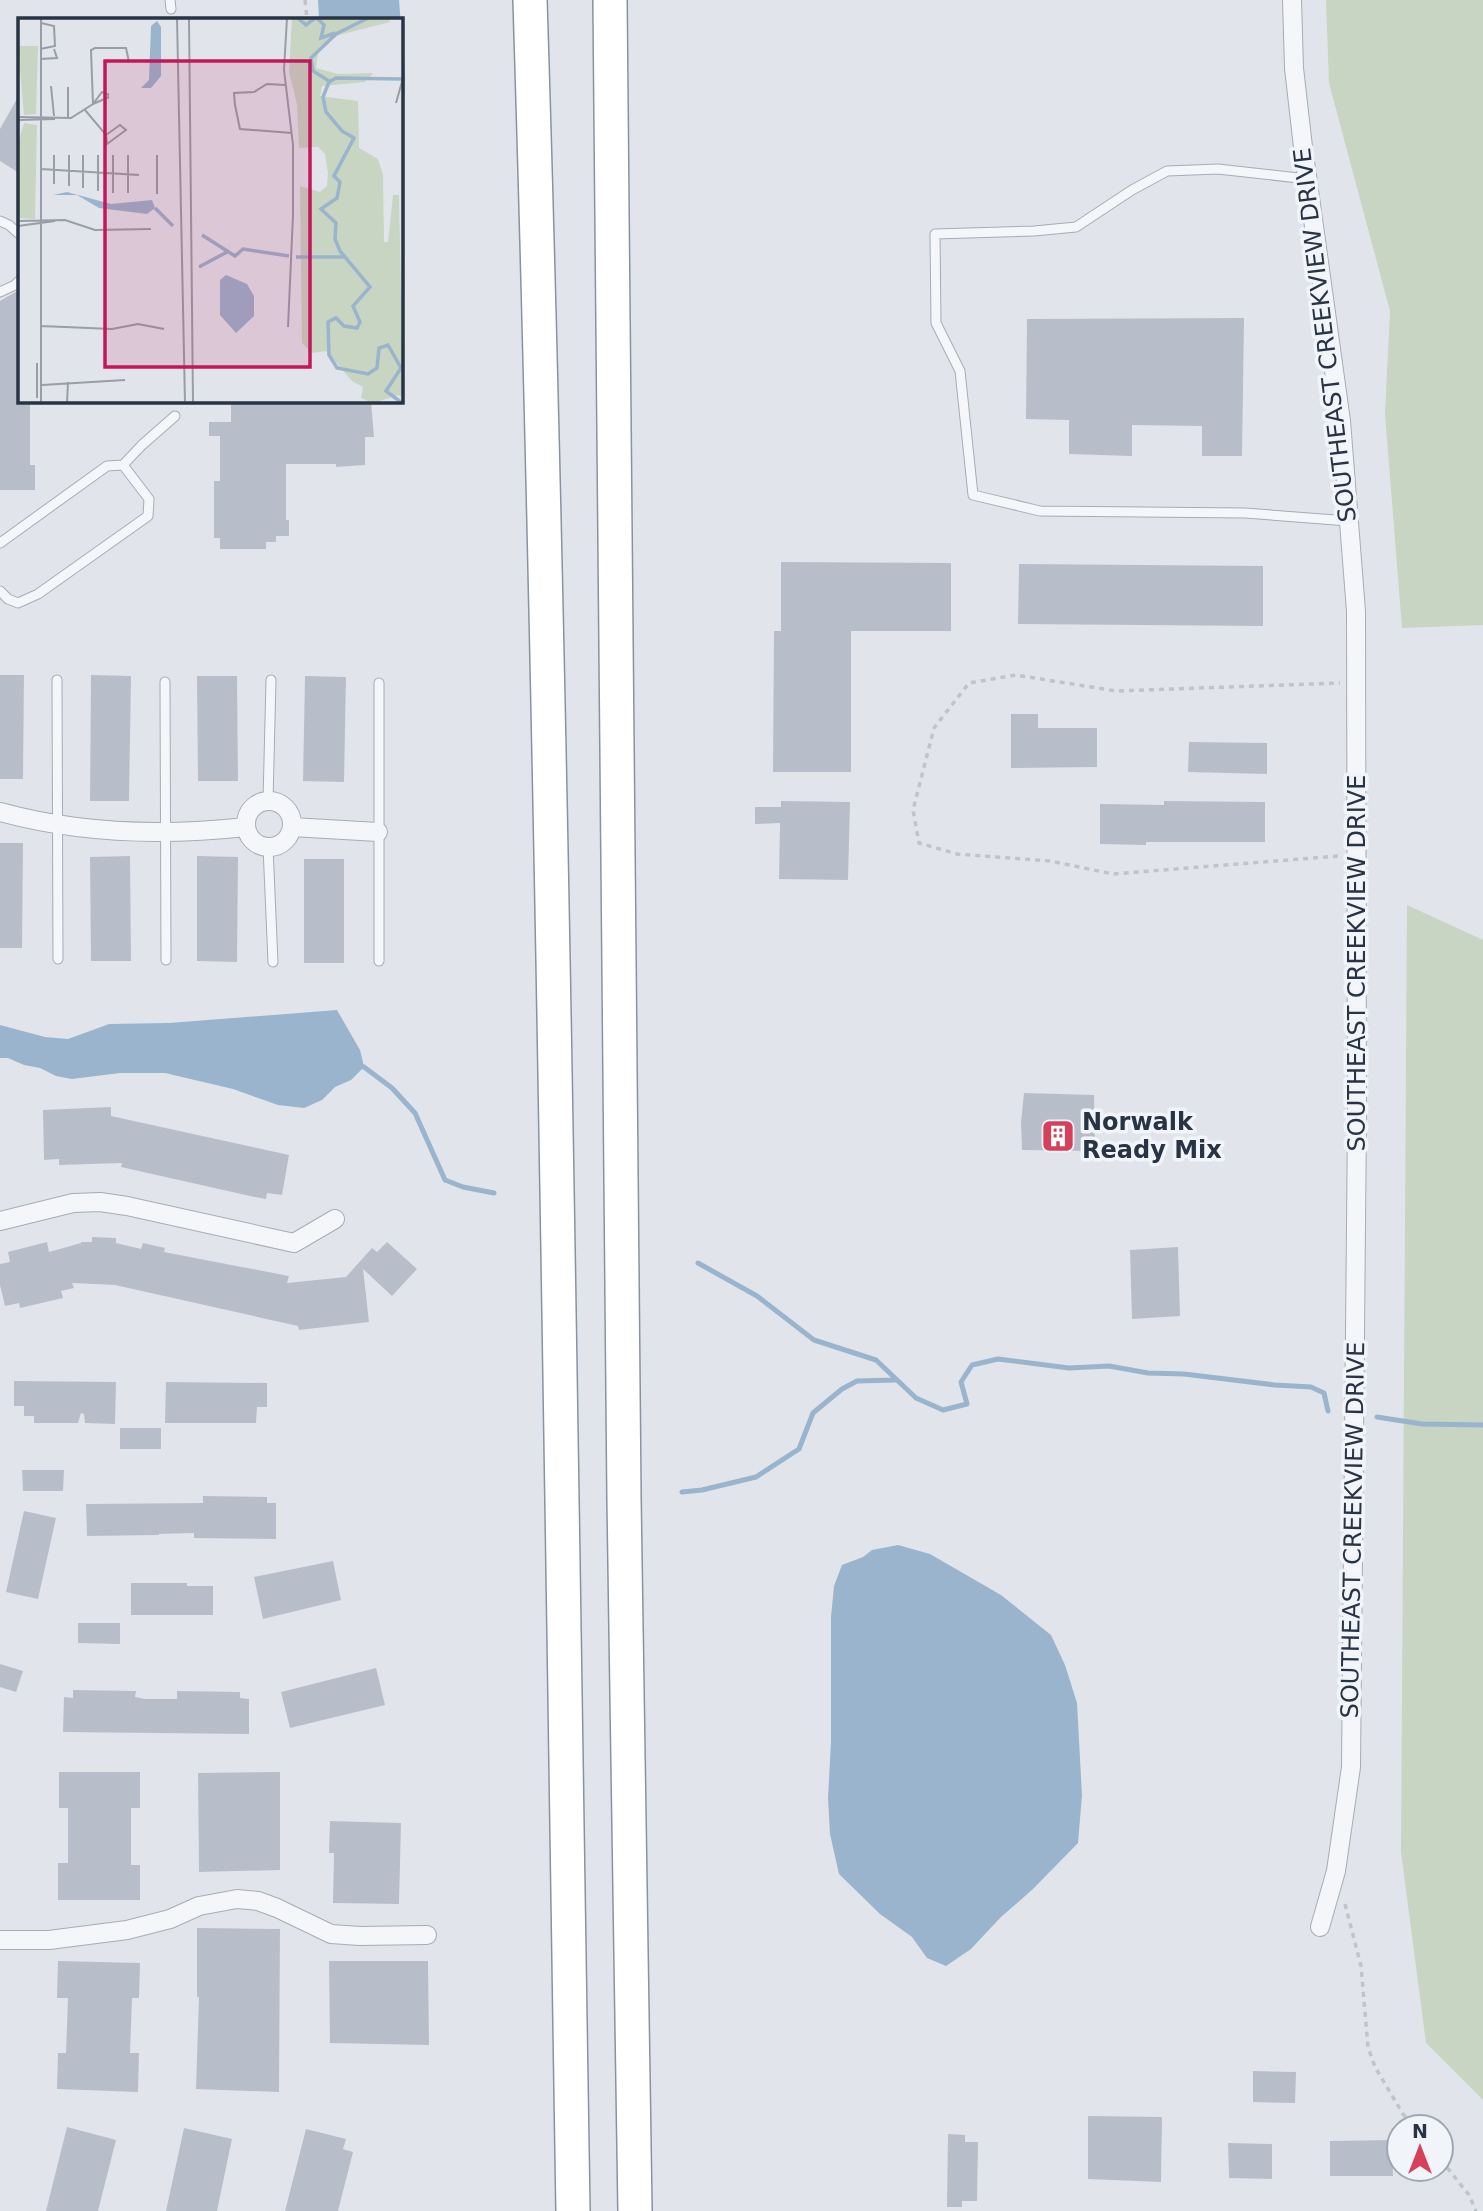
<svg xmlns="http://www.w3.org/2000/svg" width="1483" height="2211" font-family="'DejaVu Sans',sans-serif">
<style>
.green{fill:#c7d5c2}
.water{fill:#9ab4cd}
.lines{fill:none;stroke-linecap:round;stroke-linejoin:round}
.stream{stroke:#9ab4cd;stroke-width:5}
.building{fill:#b8bec9}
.service-casing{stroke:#a6acb6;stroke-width:11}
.minor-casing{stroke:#a6acb6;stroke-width:20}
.motorway-casing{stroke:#8893a2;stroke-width:36}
.path{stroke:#bfc3ca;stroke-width:3.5;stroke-dasharray:5 5;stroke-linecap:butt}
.service{stroke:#f4f6f9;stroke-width:9}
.minor{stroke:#f4f6f9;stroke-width:18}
.motorway{stroke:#fff;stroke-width:33}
.labels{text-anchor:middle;stroke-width:7;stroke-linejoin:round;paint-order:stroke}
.street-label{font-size:24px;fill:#283344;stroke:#f1f4f8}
.poi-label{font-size:24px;font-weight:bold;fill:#283344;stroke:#f1f4f8;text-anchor:start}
.inset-river{fill:none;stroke:#9ab4cd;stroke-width:3.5}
.inset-road{fill:none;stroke:#979ea8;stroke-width:2}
.view{fill:#c2185b;fill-opacity:0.15;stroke:#c2185b;stroke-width:3.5}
.inset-edge{fill:none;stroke:#283344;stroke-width:3.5}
</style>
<rect width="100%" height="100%" fill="#e1e5eb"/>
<path class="green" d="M1326 0H1483V625L1402 628 1385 414 1390 311 1329 83Z
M1407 905 1483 940V2100L1426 2043 1401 1852Z"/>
<path class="water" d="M318 0H399C401 32 410 85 401 114V19H319Z
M337 1010 360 1050 364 1067 351 1080 335 1087 322 1100 304 1108 278 1105 233 1089 165 1073H120L72 1079 56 1076 40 1068 24 1065 8 1058H0V1025L45 1037 68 1039 109 1024 169 1023Z
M898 1545 930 1554 1001 1595 1051 1635 1065 1665 1077 1703 1082 1795 1078 1843 1033 1889 1001 1917 971 1949 946 1966 927 1958 912 1937 880 1914 839 1874 830 1834 828 1798 831 1742V1617L834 1586 842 1565 863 1557 872 1550Z"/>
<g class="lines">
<path class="stream" d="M364 1067 392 1088 415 1113 445 1180 463 1187 494 1193
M698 1263 757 1296 814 1340 876 1360 916 1398 943 1410 967 1404 961 1382 972 1365 998 1359 1069 1368 1109 1366 1148 1373 1184 1374 1275 1385 1311 1387 1324 1393 1328 1411
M1377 1417 1422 1424 1483 1425
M682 1492 702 1490 756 1477 799 1449 813 1413 842 1389 857 1381 895 1380"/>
</g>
<path class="building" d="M19 95V173L0 161V129Z
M19 290V401H30V465H35V490H0V301Z
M1244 318 1242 456H1202V426L1132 425V456L1069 454V420L1026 419 1027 319Z
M231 401 371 402 374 437H365V465L336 467V464H286V520H289V536H276V542H266V549H220V538H214V481H220V436H209V422H231Z
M781 562 951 563V631H851V772H773L774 631H781Z
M1019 564 1263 566V626L1018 624Z
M0 675H24L23 779H0Z
M91 675 131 676 129 801H90Z
M197 676H237L238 781H198Z
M305 676 346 677 344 782 303 781Z
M1011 714H1038V728H1097V767L1011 768Z
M1189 742 1267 743V774L1188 772Z
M781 801 850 802 848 880 779 879 780 823 755 824V807H781Z
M1164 801 1265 802V842H1146V845L1100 844V804L1164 805Z
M0 843H23L22 948H0Z
M130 856 131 961H91L90 857Z
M197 856 238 857 237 962 197 961Z
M304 859H344V963H304Z
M1024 1093 1094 1095 1095 1151 1022 1150 1021 1122Z
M111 1107V1116L289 1155 282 1195 267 1193 266 1199 250 1196 121 1167 122 1163 59 1165V1159L44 1160 43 1110Z
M92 1237 116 1238V1243L141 1249 143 1243 165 1248 164 1252 289 1276 287 1283 346 1277 372 1248 377 1252 387 1242 417 1269 392 1296 363 1269 369 1322 299 1330 298 1326 115 1285 72 1283 74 1288 61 1291 63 1298 20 1308 19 1303 5 1306 0 1285V1264L10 1262 8 1252 47 1242 49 1252 81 1243V1242H92Z
M1178 1247 1180 1316 1132 1319 1130 1250Z
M14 1381 116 1382 115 1424 85 1423 84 1414 81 1413 78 1423H34V1416H24V1406H14Z
M166 1382 267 1383V1407H257L256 1423H165Z
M120 1428H161V1449H120Z
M22 1470H64L63 1491H23Z
M203 1496 267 1497V1503H276V1539L194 1538V1533L159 1534V1535L87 1536 86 1504 203 1503Z
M24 1511 56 1518 38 1599 6 1592Z
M333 1561 341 1600 263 1619 254 1577Z
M131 1583H187V1586H213V1615H131Z
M78 1623H120V1644L78 1643Z
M0 1664 23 1671 16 1692 0 1687Z
M376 1668 385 1705 290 1728 281 1692Z
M73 1690 136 1691 135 1697 145 1699H177V1691L240 1692V1698L249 1699V1734L63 1732 64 1697 73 1698Z
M59 1772H140V1808H131V1865H140V1900H58V1863H68V1808H59Z
M280 1772V1870L199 1872 198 1773Z
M330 1821 401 1823 399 1904 333 1903 334 1853H329Z
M197 1928 280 1929 279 2092 196 2089 199 1997H197Z
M58 1961 140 1963 139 1998H132L130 2053H139L138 2092 57 2089 58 2053H66L68 1998H57Z
M329 1961H428L429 2045 330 2043Z
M1253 2071 1296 2072 1295 2103 1253 2102Z
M1088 2116 1162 2117 1161 2182 1088 2179Z
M67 2127 116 2140 98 2211H46Z
M184 2128 232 2139 217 2211H166Z
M306 2129 346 2139 343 2149 353 2152 338 2211H285Z
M948 2134 965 2135V2142H978L977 2201H962V2207H947Z
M1392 2140 1393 2176H1330V2141Z
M1228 2143 1272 2144V2179L1229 2178Z"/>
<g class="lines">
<defs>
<path id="service" d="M170 0 171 9
M1307 179 1218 169 1167 171 1132 190 1076 227 1034 231 935 234 936 323 960 371 973 495 1040 511 1245 513 1348 521
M0 221 9 225 19 234
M0 292 15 285 19 281
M123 465 142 445 175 416
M0 543 107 466 123 465 149 499 148 516 38 594 18 603 8 599 0 591
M57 680 58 959
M165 682 166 960
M379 683V961
M268 801 271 680
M268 847 273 962"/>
<path id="minor" d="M1292 0 1294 68 1303 147 1341 421 1356 611 1357 1117 1351 1767 1336 1871 1320 1927
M246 824a23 23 0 1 1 46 0a23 23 0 1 1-46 0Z
M0 812C80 834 164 836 246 827
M292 827 378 832
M0 1221 73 1203 100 1202 127 1206 294 1243 335 1219
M0 1940H49L127 1930 170 1919 199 1906 237 1899 258 1901 277 1908 331 1934 360 1936 427 1935"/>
<path id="motorway" d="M530 0C553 737 561 1474 573 2211
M610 0 624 1498 635 2211"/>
</defs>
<use href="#service" class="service-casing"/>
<use href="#minor" class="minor-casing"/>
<use href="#motorway" class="motorway-casing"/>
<path class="path" d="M305 0 307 19
M1338 856 1113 874 1050 861 957 854 919 843 913 810 934 728 969 683 1016 675 1116 691 1340 683
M1345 1904 1361 1966 1368 2047 1375 2067 1403 2114 1414 2127
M1441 2160 1469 2195 1476 2211"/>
<use href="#service" class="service"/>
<use href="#minor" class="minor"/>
<use href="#motorway" class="motorway"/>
</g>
<defs>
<symbol id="building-square" viewBox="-11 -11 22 22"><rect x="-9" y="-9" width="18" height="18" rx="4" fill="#d6405a" stroke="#f1f4f8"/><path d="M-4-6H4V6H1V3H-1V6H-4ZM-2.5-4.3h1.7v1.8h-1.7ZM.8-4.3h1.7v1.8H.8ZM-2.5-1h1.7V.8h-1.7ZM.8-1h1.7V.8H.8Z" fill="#fff"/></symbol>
</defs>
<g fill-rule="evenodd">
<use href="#building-square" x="1039" y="1117" width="38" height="38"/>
</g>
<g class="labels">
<g class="street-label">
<text transform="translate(1325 335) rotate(-97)" y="8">SOUTHEAST CREEKVIEW DRIVE</text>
<text transform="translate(1357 963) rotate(-90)" y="8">SOUTHEAST CREEKVIEW DRIVE</text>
<text transform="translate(1353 1530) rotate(-89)" y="8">SOUTHEAST CREEKVIEW DRIVE</text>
</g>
<g class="poi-label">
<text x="1082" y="1130">Norwalk<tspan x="1082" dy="28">Ready Mix</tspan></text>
</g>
</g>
<g transform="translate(18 18)">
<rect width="385" height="385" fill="#e1e5eb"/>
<path d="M274 0H371L372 4 321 17 301 29 298 50 320 56 355 55 347 64 304 68 302 78 340 83 341 130 360 141 365 157 366 224H370L375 177H381L385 380 381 377 355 385 343 380 345 369 334 363 308 333 294 335 284 325 282 168 302 174 309 168 310 155 307 136 300 129 281 130 279 86 271 54ZM0 28H20L18 96 6 97ZM6 105 19 107 17 201 0 200V126Z" fill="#c7d5c2"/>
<path d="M139 3 143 9V58L133 70H123L131 62 133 8ZM49 174 93 186 134 182 137 190 129 196 81 190 59 177H35ZM208 257 229 266 236 278V298L218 315 202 297V262Z" fill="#9ab4cd"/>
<path class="inset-river" d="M280 0 288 7 297 0M299 0 306 7 303 20 317 15M311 63 295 53 293 40 318 16 350 0M311 64 305 79 308 94 324 113 336 120 316 158 322 164 319 180 303 191 318 205 317 221 322 233 352 269 335 288 342 304 339 310 326 308 318 300 310 304 311 337 319 350 350 356 359 350 361 330 370 327 383 350 368 373 384 385M311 64 318 60 384 61M137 190 155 208M184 217 217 238 225 231 271 238M278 239H328M181 249 209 234"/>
<path class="inset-road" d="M23 0V385M159 0 167 385M171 0 175 385M269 0 266 52 275 127V197L270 309M22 31 37 28 36 8 23 5M22 41 39 40 36 31M267 67 249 66 236 74 216 75 217 87 222 111 274 115M33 68 36 98M91 79 75 86 84 74 91 77M378 85 385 60M67 92 88 117 102 107 108 112 89 126 88 117M0 99 53 100 75 86 73 32 77 30H108L111 44M50 101V69M0 102 37 101M51 137V168M80 137V173M95 137V175M110 137V175M139 137V176M23 151 121 157M36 166V137M65 170V137M0 203 47 202 77 212 133 211M0 208 37 203M23 308 94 311 120 306 146 311M24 367 107 362M19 380V345M49 385 50 364"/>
<path class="view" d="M87 43H292V349H87Z"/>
<rect width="385" height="385" class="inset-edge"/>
</g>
<g transform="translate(1420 2148)"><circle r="33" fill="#f1f4f8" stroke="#a1a7b0" stroke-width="2"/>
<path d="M0-5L12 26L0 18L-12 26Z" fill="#d6405a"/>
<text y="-10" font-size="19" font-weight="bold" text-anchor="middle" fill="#283344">N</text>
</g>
</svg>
